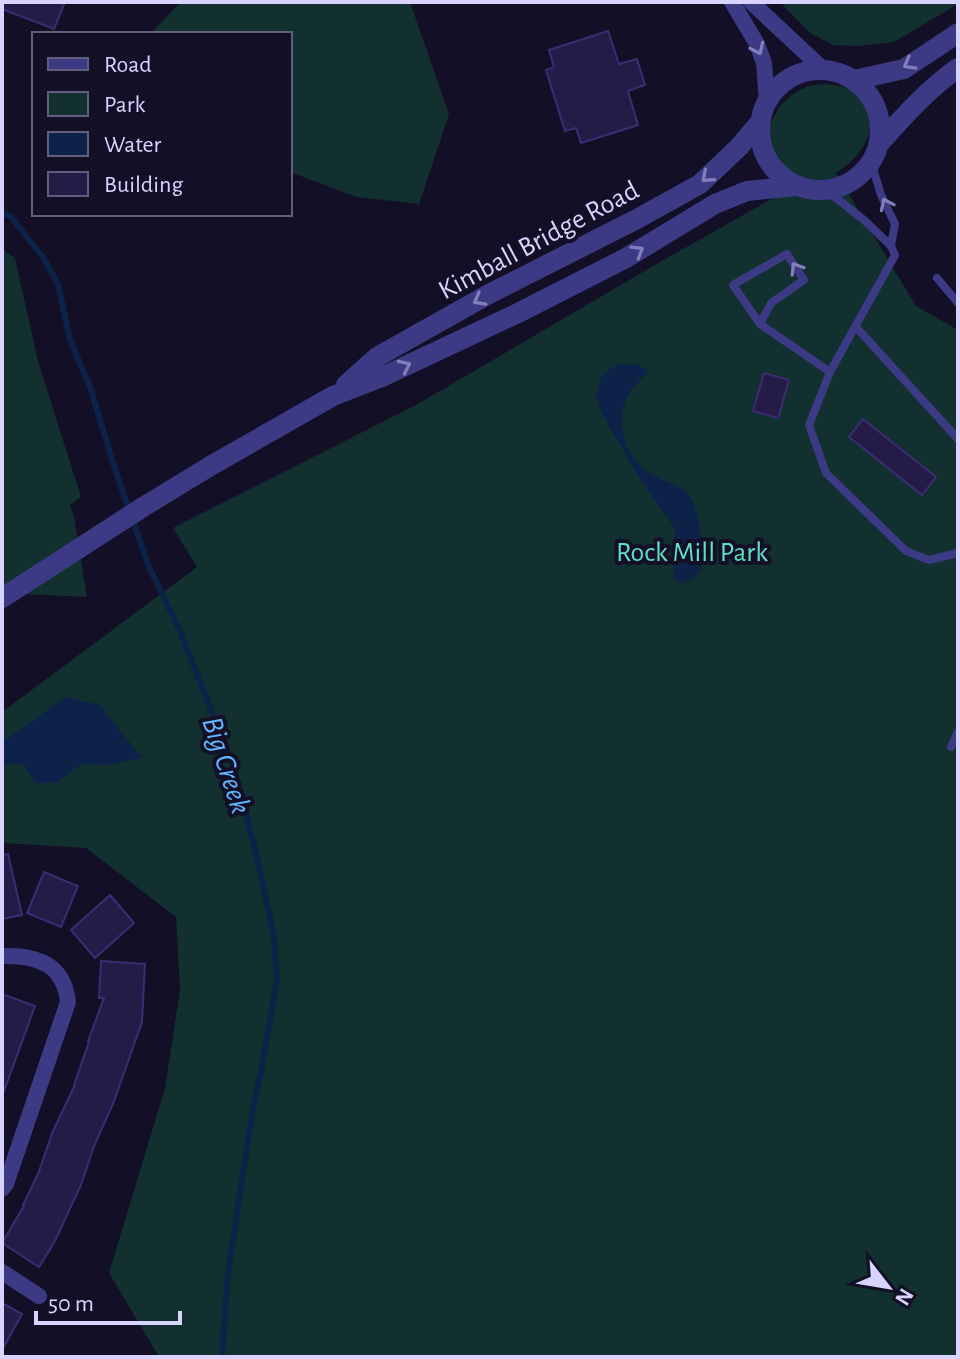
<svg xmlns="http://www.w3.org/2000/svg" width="960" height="1359" font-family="'Alegreya Sans',sans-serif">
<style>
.green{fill:#12302f}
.water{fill:#0c2248}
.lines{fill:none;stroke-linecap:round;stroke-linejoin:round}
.stream{stroke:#0c2248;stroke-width:6}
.building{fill:#241b47;stroke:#3b2d73;stroke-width:2}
.service{stroke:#3d3a85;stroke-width:8}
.minor{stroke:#3d3a85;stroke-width:16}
.tertiary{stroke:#3d3a85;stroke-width:20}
.oneway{stroke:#837fbc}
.labels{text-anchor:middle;stroke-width:8;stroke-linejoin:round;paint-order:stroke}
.street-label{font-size:28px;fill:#d9d4ff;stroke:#130f26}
.park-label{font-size:28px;fill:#5fe0c0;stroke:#130f26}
.water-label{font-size:30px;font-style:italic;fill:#62b6ff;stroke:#130f26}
</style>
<rect width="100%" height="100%" fill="#130f26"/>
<path class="green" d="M181 2H410L449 114 419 204 357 197 290 172V34H150Z
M780 2H958V4L894 42 859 46 833 45 810 33Z
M824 84C832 85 841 85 849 88 857 91 863 98 867 105 880 132 858 160 836 173L916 306 958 330V1357H159L109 1273 165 1088 180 990 176 917 86 848 2 843V712L197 567 173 528 416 405 660 262 809 178 790 175 773 162 765 146 767 129 780 106 793 94 808 86Z
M2 249 15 258 38 361 81 497 70 505 74 517 87 597 2 593Z"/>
<path class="water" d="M620 364 639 365 649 370C641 379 631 389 626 400 615 428 627 461 653 475 665 482 682 485 690 497 699 509 706 556 700 570 697 577 688 582 681 584L673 577 675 528 643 484 601 412 596 393 601 378 610 369Z
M66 697 100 705 142 758 108 765 81 764 56 783H35L23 764 2 765V742Z"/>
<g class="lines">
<path class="stream" d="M2 212 11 217 43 257 58 284 70 340 90 387 116 472 149 567 180 631 233 765 257 857 274 937 277 980 260 1077 253 1108 228 1272 222 1357"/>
</g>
<path class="building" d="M2 2H65L54 29 2 9Z
M608 31 619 64 637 59 645 85 628 91 638 125 581 143 576 128 565 131 546 70 554 67 549 50Z
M764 373 789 380 778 418 753 411Z
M863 419 936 477 922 495 849 437Z
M8 854 22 915 2 919V855Z
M44 872 78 886 61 927 27 913Z
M110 895 134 923 95 958 71 930Z
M101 961 145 964 142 1022 113 1104 94 1146 81 1185 55 1241 39 1267 2 1243 24 1206 23 1205 38 1174 53 1131 75 1085H74L89 1042 88 1041 104 998H99Z
M2 994 35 1006 4 1091H2Z
M2 1303 22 1314 2 1350Z"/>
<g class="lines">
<path class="service" d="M826 190 864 220 891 246
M937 278 958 303
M760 324 771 303 804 280 787 254 733 285 760 324 830 372 895 255 891 246 895 224 881 195 871 162
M855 326 958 439
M830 372 809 425 826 473 906 551 929 560 958 553
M951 747 958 732"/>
<path class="minor" d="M732 2 757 44 764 63 767 102
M751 2 825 71
M2 956C37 955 64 964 68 1002L6 1184 2 1189
M2 1272 39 1296"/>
<path class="tertiary" d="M760 130a60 60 0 1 1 120 0a60 60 0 1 1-120 0Z
M854 80 904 69 958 33
M879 144C903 117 928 89 958 68
M346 385 377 357 489 294 637 219 700 184 739 147 761 121
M2 598 143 507 212 465 333 396 382 377 518 313 626 258 715 204 747 191 795 186"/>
</g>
<defs><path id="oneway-chevron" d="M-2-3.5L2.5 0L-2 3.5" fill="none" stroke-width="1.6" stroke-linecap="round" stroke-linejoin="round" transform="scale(2)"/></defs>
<g class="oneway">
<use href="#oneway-chevron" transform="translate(758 49) rotate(65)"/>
<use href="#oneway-chevron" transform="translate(909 64) rotate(151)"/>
<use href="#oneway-chevron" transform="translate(707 177) rotate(139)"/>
<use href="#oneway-chevron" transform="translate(886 204) rotate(-115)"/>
<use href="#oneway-chevron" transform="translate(638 251) rotate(-31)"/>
<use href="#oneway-chevron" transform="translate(796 268) rotate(-122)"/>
<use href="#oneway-chevron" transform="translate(479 300) rotate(151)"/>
<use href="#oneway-chevron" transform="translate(405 366) rotate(-25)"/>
</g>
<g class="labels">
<g class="street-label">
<text transform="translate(538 239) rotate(-28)" y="10">Kimball Bridge Road</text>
</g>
<g class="park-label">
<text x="692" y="561">Rock Mill Park</text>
</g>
<g class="water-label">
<text transform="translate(227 765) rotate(72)" y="10">Big Creek</text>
</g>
</g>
<rect width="960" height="1359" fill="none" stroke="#d9d4ff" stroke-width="8"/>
<rect x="32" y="32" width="260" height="184" fill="#130f26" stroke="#625e7d" stroke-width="2"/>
<rect x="48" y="58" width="40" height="12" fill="#3d3a85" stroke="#625e7d" stroke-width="2"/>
<text x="104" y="72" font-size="24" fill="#d9d4ff">Road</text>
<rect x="48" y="92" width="40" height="24" fill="#12302f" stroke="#625e7d" stroke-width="2"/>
<text x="104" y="112" font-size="24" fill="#d9d4ff">Park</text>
<rect x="48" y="132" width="40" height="24" fill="#0c2248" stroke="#625e7d" stroke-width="2"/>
<text x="104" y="152" font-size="24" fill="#d9d4ff">Water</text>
<rect x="48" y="172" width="40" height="24" fill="#241b47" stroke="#625e7d" stroke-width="2"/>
<text x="104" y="192" font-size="24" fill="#d9d4ff">Building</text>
<g transform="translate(888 1287) rotate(121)" stroke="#130f26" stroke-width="6" paint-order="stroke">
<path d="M0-6L14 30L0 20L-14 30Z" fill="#d9d4ff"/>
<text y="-12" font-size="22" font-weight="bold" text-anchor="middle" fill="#d9d4ff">N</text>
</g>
<path d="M36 1311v12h144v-12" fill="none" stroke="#d9d4ff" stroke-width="4"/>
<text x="48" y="1311" font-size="24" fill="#d9d4ff" stroke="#130f26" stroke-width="6" paint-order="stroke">50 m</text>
</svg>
